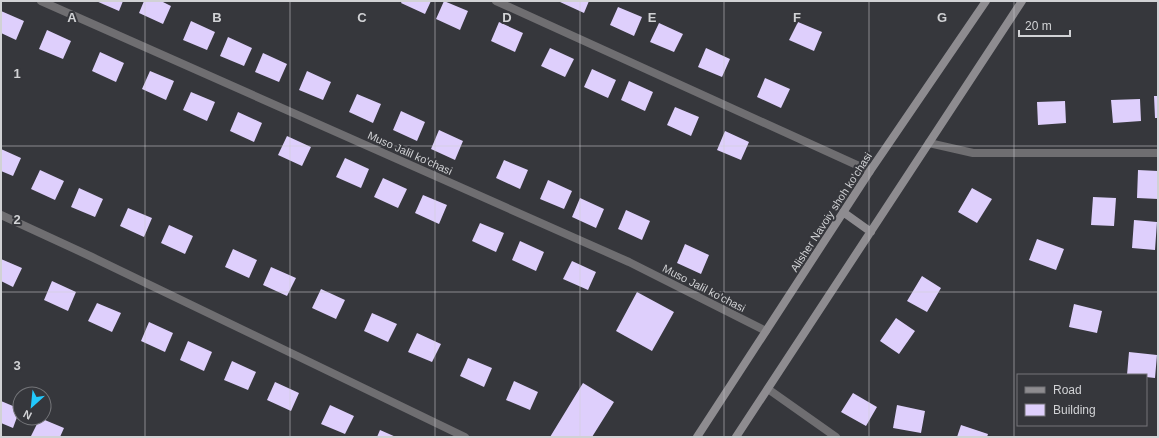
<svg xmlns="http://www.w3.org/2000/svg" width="1159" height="438" font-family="Arial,sans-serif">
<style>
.building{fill:#decffc}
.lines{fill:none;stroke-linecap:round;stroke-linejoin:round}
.street{stroke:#6f6e71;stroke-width:8}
.secondary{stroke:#8e8c90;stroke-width:8}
.grid{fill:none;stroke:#d1d2d5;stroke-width:1;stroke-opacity:0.55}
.labels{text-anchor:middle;stroke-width:4;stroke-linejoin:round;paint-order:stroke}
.street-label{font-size:11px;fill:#d1d2d5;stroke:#36373c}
.grid-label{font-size:13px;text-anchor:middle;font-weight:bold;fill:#d1d2d5;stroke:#36373c;stroke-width:4;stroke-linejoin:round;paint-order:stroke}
</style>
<rect width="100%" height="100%" fill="#36373c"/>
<path class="building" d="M96 1H123L119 11Z
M144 1H161L171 6 163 24 139 13Z
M402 1H431L425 14 401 3Z
M444 1 468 11 460 30 436 19Z
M560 1H589L584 13 560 2Z
M618 7 642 17 634 36 610 25Z
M1 11 24 21 16 40 1 33Z
M191 21 215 32 207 50 183 40Z
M499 22 523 33 515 52 491 41Z
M798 22 822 32 814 51 789 40Z
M659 23 683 34 674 52 650 42Z
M47 30 71 41 63 59 39 49Z
M228 37 252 48 244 66 220 56Z
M550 48 574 59 565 77 541 66Z
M706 48 730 59 722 77 698 67Z
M100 52 124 63 116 82 92 71Z
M263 53 287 64 279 82 255 72Z
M592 69 616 80 608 98 584 87Z
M150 71 174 81 166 100 142 89Z
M307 71 331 82 323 100 299 90Z
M765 78 790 89 781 108 757 97Z
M629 81 653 92 645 111 621 100Z
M191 92 215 102 207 121 183 110Z
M357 94 381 104 373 123 349 112Z
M1154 96H1158V118H1155Z
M1140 99 1141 121 1113 123 1111 100Z
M1065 101 1066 123 1038 125 1037 102Z
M675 107 699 117 691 136 667 125Z
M401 111 425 122 417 141 393 130Z
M238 112 262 123 254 142 230 131Z
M439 130 463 141 455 160 431 149Z
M725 131 749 142 741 160 717 150Z
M287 136 311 147 302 166 278 155Z
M1 149 21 158 13 176 1 171Z
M345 158 369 169 361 188 336 177Z
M504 160 528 170 520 189 496 178Z
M40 170 64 181 55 200 31 189Z
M1138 170 1158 171V199L1137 198Z
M383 178 407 189 398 208 374 197Z
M548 180 572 191 564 209 540 199Z
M79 188 103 199 95 217 71 207Z
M972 188 992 199 977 223 958 212Z
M423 195 447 205 439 224 415 213Z
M1093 197 1116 198 1114 226 1091 225Z
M580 198 604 209 596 228 572 217Z
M128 208 152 218 144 237 120 226Z
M626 210 650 221 642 240 618 229Z
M1134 220 1157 222 1155 250 1132 248Z
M480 223 504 233 496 252 472 241Z
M169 225 193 236 185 254 161 243Z
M1037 239 1064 249 1056 270 1029 260Z
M520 241 544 252 536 271 512 260Z
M685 244 709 255 701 274 677 263Z
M233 249 257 260 249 278 225 267Z
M1 259 22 268 13 287 1 281Z
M572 261 596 272 588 290 563 279Z
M271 267 296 278 287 296 263 285Z
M922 276 941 288 927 312 907 301Z
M52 281 76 292 68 311 44 300Z
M321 289 345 300 336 319 312 308Z
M637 292 674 312 652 351 616 331Z
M97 303 121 313 112 332 88 321Z
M1074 304 1102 311 1097 333 1069 327Z
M372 313 397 324 388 342 364 331Z
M896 318 915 331 899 354 880 341Z
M149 322 173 333 165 352 141 341Z
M417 333 441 344 432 362 408 352Z
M188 341 212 352 204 371 180 360Z
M1129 352 1157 355 1155 378 1146 377V375H1127Z
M468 358 492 368 484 387 460 376Z
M232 361 256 372 248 390 224 380Z
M514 381 538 392 530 410 506 400Z
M275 382 299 393 291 411 267 400Z
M583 383 614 402 592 437H550Z
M853 393 877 407 866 426 841 412Z
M1 401 20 409 13 428 1 423Z
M330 405 354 416 345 434 321 424Z
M897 405 925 411 921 433 893 428Z
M40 418 64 428 60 437 31 436Z
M961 425 988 434 987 437H957Z
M380 430 396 437H377Z"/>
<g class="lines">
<path class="street" d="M41 1 629 262 766 331
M496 1 870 171
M929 143 973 153H1158
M1 215 92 257 465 437
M768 389 836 437"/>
<path class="secondary" d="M843 212 871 232
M697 437 870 171 986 1
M736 437 1022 1"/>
</g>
<path class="grid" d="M145 1V437M290 1V437M435 1V437M580 1V437M724 1V437M869 1V437M1014 1V437M1 146H1158M1 292H1158"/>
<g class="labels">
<g class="street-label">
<text transform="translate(410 153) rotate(24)" y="4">Muso Jalil ko'chasi</text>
<text transform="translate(831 212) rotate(-57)" y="4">Alisher Navoiy shoh ko'chasi</text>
<text transform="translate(704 288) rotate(27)" y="4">Muso Jalil ko'chasi</text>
</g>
</g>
<g class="grid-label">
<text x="72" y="22">A</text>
<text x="217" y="22">B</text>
<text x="362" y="22">C</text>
<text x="507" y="22">D</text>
<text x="652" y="22">E</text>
<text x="797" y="22">F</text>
<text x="942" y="22">G</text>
<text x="17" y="78">1</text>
<text x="17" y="224">2</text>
<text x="17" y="370">3</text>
</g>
<rect width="1159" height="438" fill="none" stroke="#d1d2d5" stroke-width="4"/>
<rect x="1017" y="374" width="130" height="52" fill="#36373c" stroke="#747579"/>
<rect x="1025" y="387" width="20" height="6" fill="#8e8c90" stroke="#747579"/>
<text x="1053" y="394" font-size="12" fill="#d1d2d5">Road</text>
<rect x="1025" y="404" width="20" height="12" fill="#decffc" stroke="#747579"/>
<text x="1053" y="414" font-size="12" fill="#d1d2d5">Building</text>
<g transform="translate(32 406) rotate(207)"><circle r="19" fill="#36373c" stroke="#747579"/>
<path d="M0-3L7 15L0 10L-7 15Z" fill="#22c9fd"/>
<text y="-6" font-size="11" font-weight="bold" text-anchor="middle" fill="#d1d2d5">N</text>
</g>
<path d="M1019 30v6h51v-6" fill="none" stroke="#d1d2d5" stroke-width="2"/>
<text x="1025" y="30" font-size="12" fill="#d1d2d5" stroke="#36373c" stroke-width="3" paint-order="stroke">20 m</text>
</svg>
